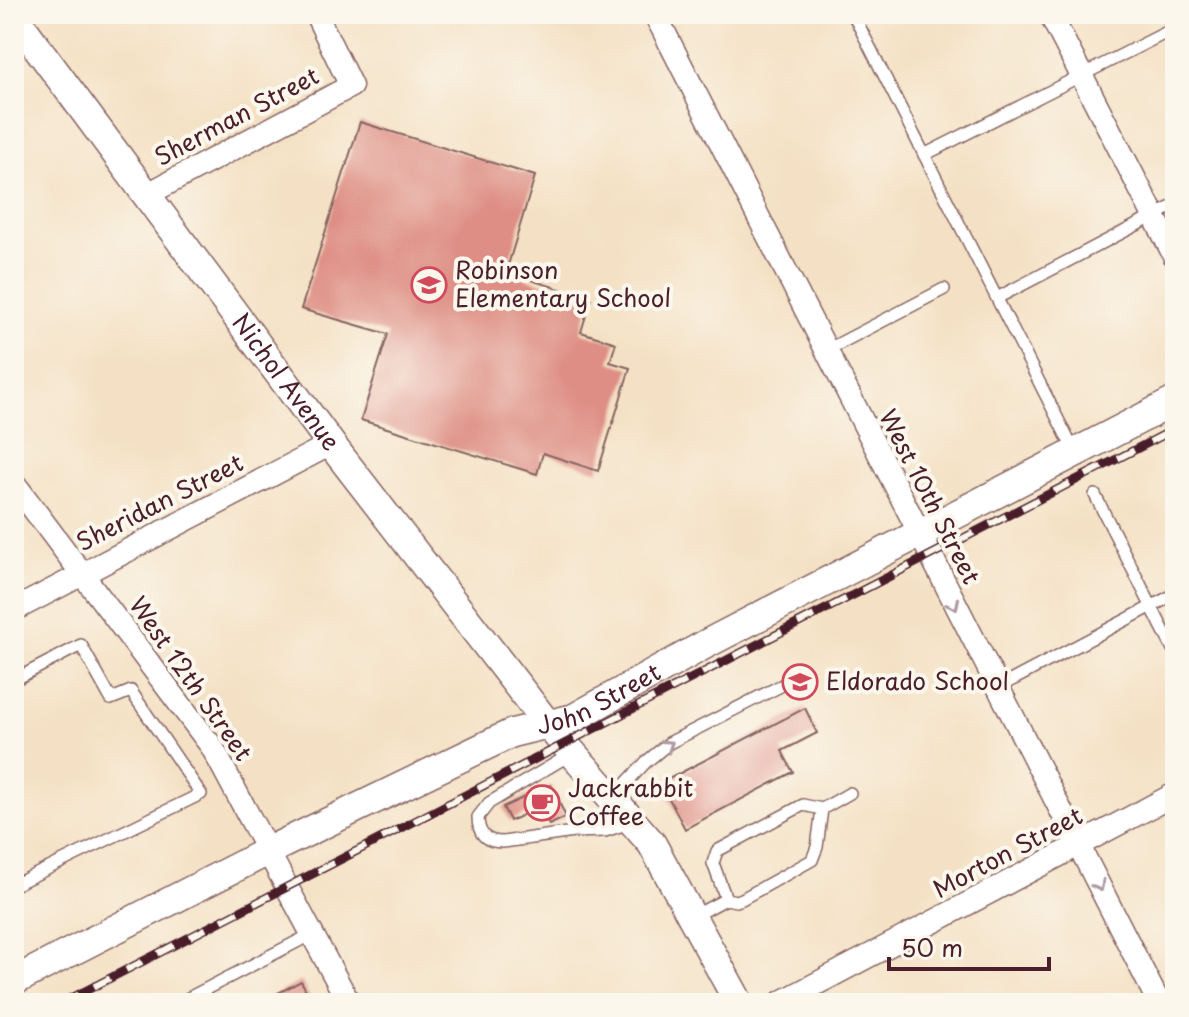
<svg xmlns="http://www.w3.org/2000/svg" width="1189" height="1017" font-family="'Playpen Sans',sans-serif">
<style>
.building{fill:#de8e84}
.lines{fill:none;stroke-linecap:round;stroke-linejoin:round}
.service-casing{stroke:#866361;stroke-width:14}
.minor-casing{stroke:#866361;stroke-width:25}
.tertiary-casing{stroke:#866361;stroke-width:31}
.service{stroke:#fff;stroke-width:11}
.minor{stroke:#fff;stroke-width:22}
.tertiary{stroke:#fff;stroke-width:28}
.rail-casing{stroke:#4a1f2b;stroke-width:9}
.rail{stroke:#fbf7ec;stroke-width:6;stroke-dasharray:18;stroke-linecap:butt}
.oneway{stroke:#ae9aa0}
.labels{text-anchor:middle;stroke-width:8;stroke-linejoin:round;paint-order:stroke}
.street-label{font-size:24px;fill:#4a1f2b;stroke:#fbf7ec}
.poi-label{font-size:24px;fill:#4a1f2b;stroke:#fbf7ec;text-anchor:start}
</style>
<rect width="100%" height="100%" fill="#fbf7ec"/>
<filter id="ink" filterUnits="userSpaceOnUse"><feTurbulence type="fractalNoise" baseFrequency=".0125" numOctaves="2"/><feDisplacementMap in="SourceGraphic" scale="16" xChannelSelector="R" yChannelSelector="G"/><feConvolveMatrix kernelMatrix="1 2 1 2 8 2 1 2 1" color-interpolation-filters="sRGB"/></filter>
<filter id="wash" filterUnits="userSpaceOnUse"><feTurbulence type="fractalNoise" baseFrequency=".006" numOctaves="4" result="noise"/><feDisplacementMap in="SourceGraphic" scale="32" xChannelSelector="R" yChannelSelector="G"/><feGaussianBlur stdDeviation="1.8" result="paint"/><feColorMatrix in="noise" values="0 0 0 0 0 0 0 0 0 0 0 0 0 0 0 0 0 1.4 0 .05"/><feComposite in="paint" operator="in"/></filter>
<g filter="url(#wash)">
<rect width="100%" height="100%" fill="#f4e1c5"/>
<g id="blocks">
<path class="building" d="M360 122 535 176 506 272 591 299 581 332 616 343 610 362 630 368 598 471 543 453 537 474 361 420 388 334 301 309Z
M805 708 817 733 782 751 793 772 685 829 661 783Z
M551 785 566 817 549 825 540 807 510 821 503 807Z
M301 981 313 1003H259Z"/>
</g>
</g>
<g filter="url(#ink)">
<use href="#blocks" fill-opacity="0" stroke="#866361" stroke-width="2"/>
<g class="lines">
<defs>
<path id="service" d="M853 14 1075 453
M924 155 1175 28
M997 298 1175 205
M825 351 944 289
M1095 495 1175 653
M14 680 81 645 111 699 131 691 201 794 14 885
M997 688 1175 594
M571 754 489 803 478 817C478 834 486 842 503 842L574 832 605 831 632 822
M612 798 646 762 669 743 792 680
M726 899 713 863 717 851 803 805 822 809
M692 917 726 899 736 901 742 899 812 860 817 847 822 809 850 793
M179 1003 312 934"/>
<path id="minor" d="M655 14 1159 1003
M1050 14 1175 257
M146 195 351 86 316 14
M14 483 212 747 349 1003
M14 610 331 444
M780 1003 1175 794"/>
<g id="tertiary">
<path id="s1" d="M14 16 331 444 548 725 652 844 739 1003"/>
<path id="s2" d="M14 981 268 851 512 733 574 718 706 644 1175 401"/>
</g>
</defs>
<use href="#service" class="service-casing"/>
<use href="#minor" class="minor-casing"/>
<use href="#tertiary" class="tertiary-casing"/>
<use href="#service" class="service"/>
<use href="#minor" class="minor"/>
<use href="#tertiary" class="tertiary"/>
<defs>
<path id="rail" d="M62 1003 1175 429"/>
</defs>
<use href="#rail" class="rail-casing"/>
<use href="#rail" class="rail"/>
</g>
<defs><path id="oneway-chevron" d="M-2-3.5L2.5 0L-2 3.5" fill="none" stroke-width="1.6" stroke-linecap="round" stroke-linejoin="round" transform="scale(2)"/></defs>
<g class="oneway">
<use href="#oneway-chevron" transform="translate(954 605) rotate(63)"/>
<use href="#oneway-chevron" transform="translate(668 745) rotate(-33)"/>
<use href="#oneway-chevron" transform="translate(1099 886) rotate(63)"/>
</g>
</g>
<defs>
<symbol id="school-ring" viewBox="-11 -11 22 22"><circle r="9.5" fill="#fbf7ec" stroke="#d1495b" stroke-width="1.5"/><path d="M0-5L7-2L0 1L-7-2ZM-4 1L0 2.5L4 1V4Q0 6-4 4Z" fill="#d1495b"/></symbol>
<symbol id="cafe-ring" viewBox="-11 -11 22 22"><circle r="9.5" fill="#fbf7ec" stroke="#d1495b" stroke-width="1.5"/><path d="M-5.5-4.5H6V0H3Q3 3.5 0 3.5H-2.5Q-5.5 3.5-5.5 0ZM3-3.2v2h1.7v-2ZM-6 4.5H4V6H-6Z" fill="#d1495b"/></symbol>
</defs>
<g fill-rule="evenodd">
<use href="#school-ring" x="409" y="265" width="40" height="40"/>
<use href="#school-ring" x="780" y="662" width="40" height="40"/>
<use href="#cafe-ring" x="522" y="783" width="40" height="40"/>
</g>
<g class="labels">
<g class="street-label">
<text transform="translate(237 117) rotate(-28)" y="8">Sherman Street</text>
<text dy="8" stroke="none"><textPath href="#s1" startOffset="456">Nichol Avenue</textPath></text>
<text transform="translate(929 497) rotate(63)" y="8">West 10th Street</text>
<text transform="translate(160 503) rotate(-27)" y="8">Sheridan Street</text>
<text transform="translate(190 679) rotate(55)" y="8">West 12th Street</text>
<text dy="8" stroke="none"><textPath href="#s2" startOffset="650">John Street</textPath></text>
<text transform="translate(1008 853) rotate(-28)" y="8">Morton Street</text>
</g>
<g class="poi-label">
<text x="455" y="279">Robinson<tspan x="455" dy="28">Elementary School</tspan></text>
<text x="826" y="690">Eldorado School</text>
<text x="568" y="797">Jackrabbit<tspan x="568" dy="28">Coffee</tspan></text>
</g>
</g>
<rect width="1189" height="1017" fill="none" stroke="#fbf7ec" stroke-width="48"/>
<path d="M889 957v12h160v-12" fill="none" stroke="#4a1f2b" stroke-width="4"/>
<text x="901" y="957" font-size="24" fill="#4a1f2b" stroke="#fbf7ec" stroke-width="6" paint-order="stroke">50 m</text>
</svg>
